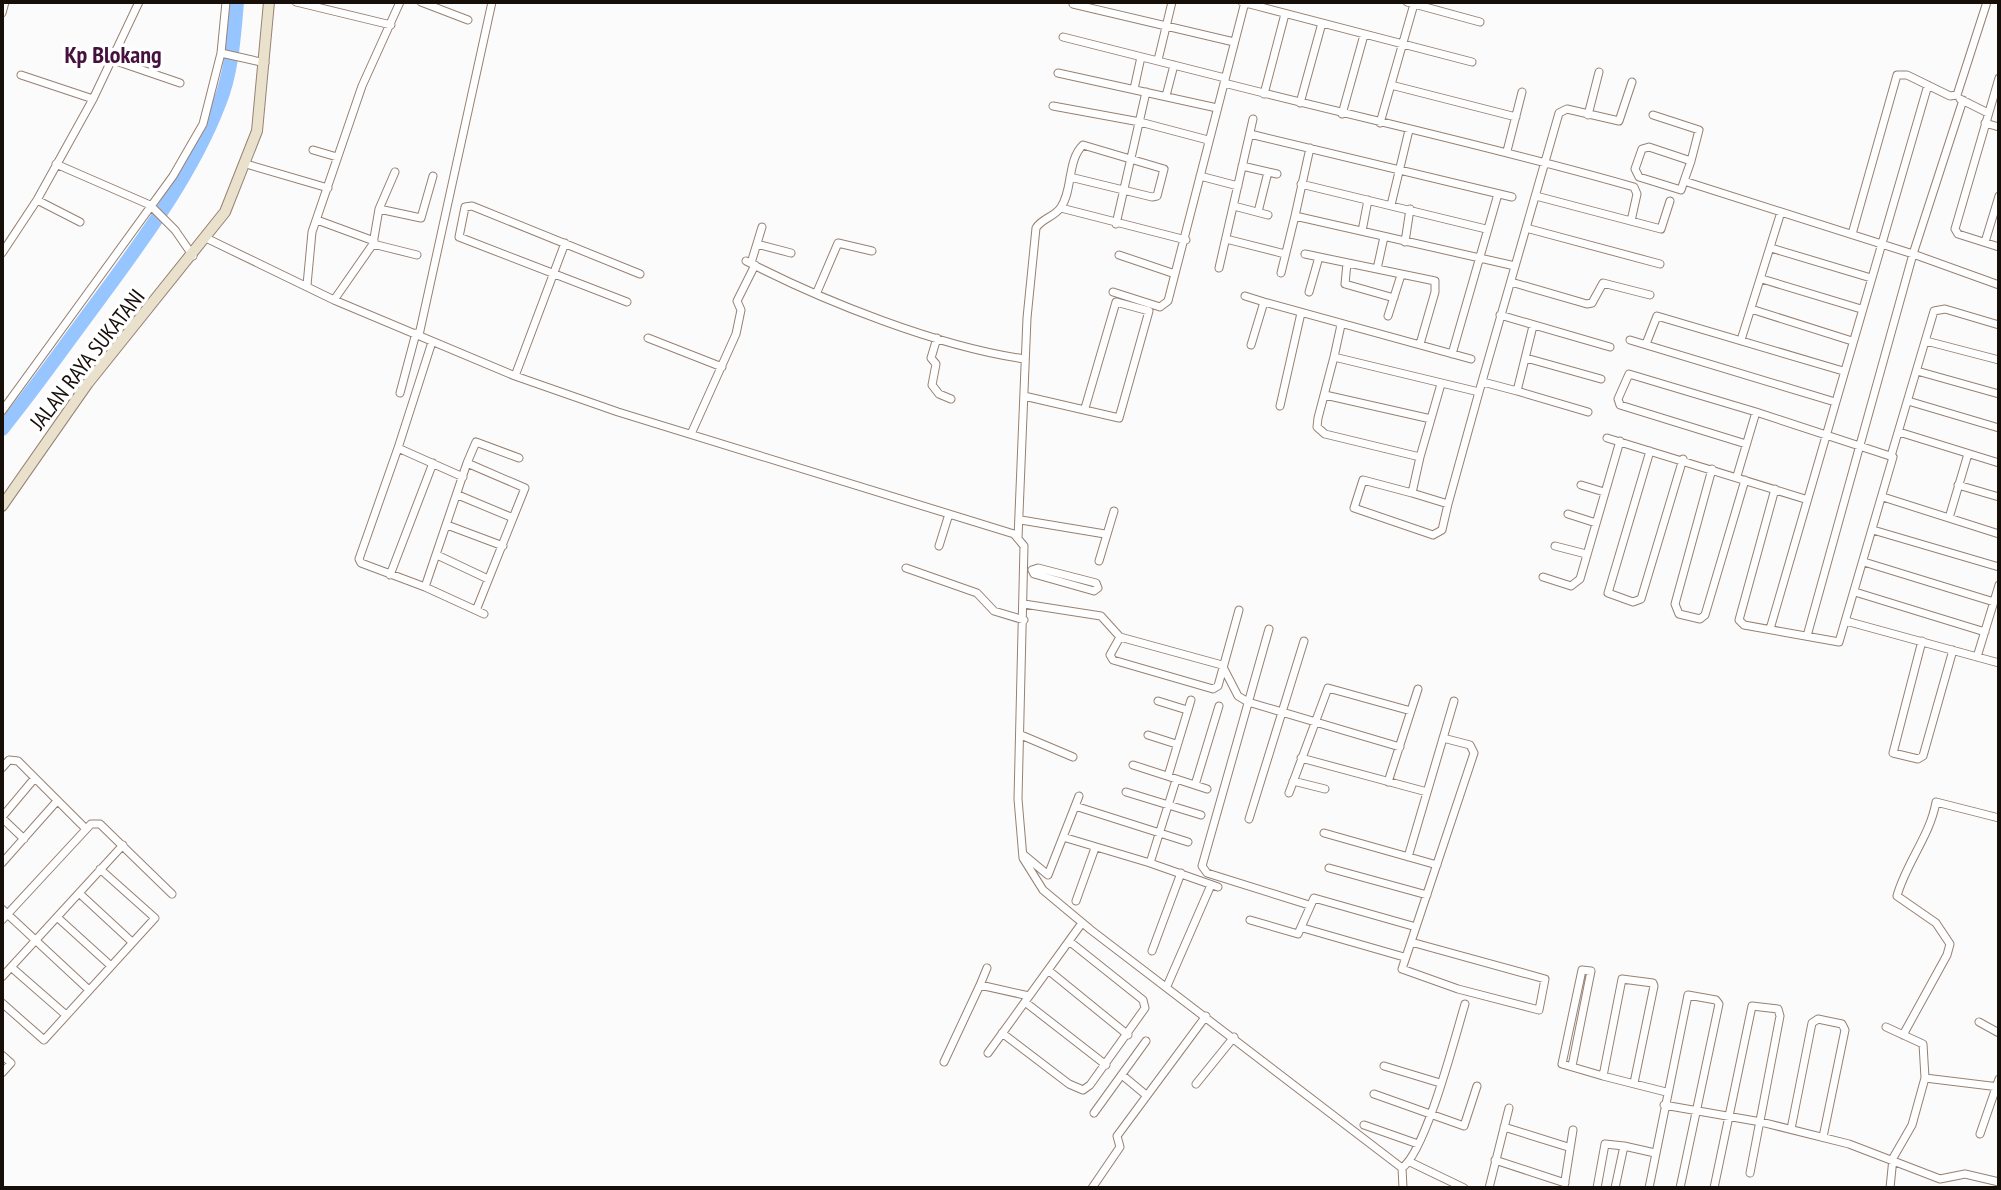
<svg xmlns="http://www.w3.org/2000/svg" width="2001" height="1190" font-family="'PT Sans Narrow',sans-serif">
<style>
.lines{fill:none;stroke-linecap:round;stroke-linejoin:round}
.river{stroke:#97c5ff;stroke-width:14}
.minor-casing{stroke:#978172;stroke-width:9}
.secondary-casing{stroke:#978172;stroke-width:12}
.minor{stroke:#fff;stroke-width:7}
.secondary{stroke:#eae1cd;stroke-width:10}
.labels{text-anchor:middle;stroke-width:7;stroke-linejoin:round;paint-order:stroke}
.street-label{font-size:22px;fill:#160e08;stroke:#fff}
.neighbourhood-label{font-size:24px;font-weight:bold;fill:#46113f;stroke:#fff}
</style>
<rect width="100%" height="100%" fill="#fbfbfb"/>
<g class="lines">
<path class="river" d="M2 429C37 386 68 341 101 297 145 237 192 174 219 104 232 72 234 36 237 2"/>
<defs>
<path id="minor" d="M296 2 391 25
M421 2 468 20
M1242 2 1472 62
M1407 2 1480 22
M1073 4 1234 42
M2 13 5 2
M1063 37 1225 78
M221 53 265 63
M113 60 180 83
M1158 60 1172 2
M1058 73 1217 108
M21 75 93 99
M1999 78 1955 229 1958 234 1999 247
M1224 83C1361 118 1499 148 1634 187L1637 194 1631 221
M1391 85 1516 117
M1134 89 1141 57
M1264 94 1285 14
M1166 96 1174 65
M1960 99 1988 113
M1300 103 1322 23
M1053 106 1140 122 1208 140
M1342 114 1364 35
M1588 115 1599 72
M1653 115 1699 130 1691 161
M1380 123 1414 4
M1985 123 1999 127
M1250 134 1512 197
M1310 148 1295 216 1515 266
M313 150 337 157
M1507 151 1522 92
M56 164 150 205 175 230 193 256
M246 164 328 188
M1242 166 1277 174
M1200 176 1238 186
M1684 181 1691 161 1649 147 1642 149 1635 169 1639 177 1681 190 1684 181 1913 254 1963 100
M1301 184 1486 229
M1536 196 1661 229 1670 201
M37 200 80 222
M1391 205 1409 130
M1234 206 1268 215
M1061 208 1186 240
M379 209 421 218 433 176
M1258 212 1268 172
M317 220 374 241
M1116 224 1146 92
M1526 228 1660 264
M1362 231 1368 200
M1852 234 1897 75H1907L1950 96 1957 95 1987 2
M206 238 334 300 515 376 618 412 1014 534 1024 546 1018 799 1023 858 1043 890 1091 930 1402 1168 1403 1188
M1226 239 1285 254
M1405 242 1410 209
M1985 242 1999 196
M373 244 417 255
M757 244 791 253
M1771 248 1871 278
M2 253 37 200 93 99 139 2
M1305 254 1435 281V292L1420 344
M1119 255 1175 274
M746 261C823 301 939 347 1025 359
M751 263 762 227
M1347 263 1345 284 1394 298
M1219 268 1253 119
M1377 269 1384 237
M1281 273 1295 216
M1762 279 1861 309
M1511 282 1587 304 1592 303 1603 283 1650 295
M307 285 312 232 362 86 400 2
M817 292 838 243 872 251
M1113 292 1160 307 1168 301 1245 2
M1309 292 1319 257
M1245 296 1264 302 1251 345
M334 300 373 244 379 209 395 172
M627 302 459 237 465 207 472 206 640 274
M1264 302 1471 359
M1751 309 1852 341
M1500 315 1610 347
M1388 316 1401 275
M1341 325 1334 357 1479 392 1559 113 1567 109 1619 121 1632 82
M1533 326 1517 391 1588 412
M419 335 492 2
M648 338 722 367
M937 338 931 358 936 364 932 385 939 394 951 399
M1630 340 1835 402
M1741 340 1781 212
M1926 341 1999 360
M432 342 398 448 463 477
M1646 344 1657 316 1843 371
M1452 354 1498 194
M1334 357 1318 418 1317 427 1325 434 1420 457 1441 384
M1526 358 1601 379
M1917 371 1999 394
M515 376 565 243
M1483 382 1517 391
M400 393 416 333
M1325 395 1431 419
M1024 396 1119 418 1149 311 1116 302 1085 408
M1908 401 1999 428
M1280 406 1301 313
M2 411 173 176 203 124 221 53 226 2
M1899 432 1999 463
M691 434 736 334 741 310 737 301 755 265
M1607 438 1805 499
M1746 444 1620 405 1618 399 1629 374 1756 412
M398 448 359 559 361 563 425 587 467 463 525 488 477 608
M1650 451 1608 593 1633 602 1641 599 1683 459
M1891 456 1934 311 1945 309 1999 325
M1420 457 1412 493 1448 504 1479 392
M467 463 476 442 519 458
M1712 469 1675 604 1679 614 1700 619 1705 615 1745 480
M1737 476 1756 412 1893 457 1839 642 1744 625 1739 620 1775 489
M1581 485 1604 492
M1958 485 1999 497
M1412 493 1363 480 1354 508 1433 535 1442 530 1448 504
M458 495 513 518
M1883 497 1999 534
M1568 514 1596 523
M1949 518 1968 454
M1021 520 1105 534
M447 525 503 546
M1873 530 1999 567
M1018 538 1027 318 1036 228C1042 218 1055 217 1061 207 1073 190 1067 160 1083 145L1164 169 1157 196 1152 197 1070 177
M939 546 949 514
M1555 546 1586 554
M437 555 488 579
M1099 561 1114 511
M1864 562 1994 602
M906 568 977 593 994 611 1024 620
M1038 568 1096 583 1098 588 1094 591 1034 574 1032 570Z
M390 575 433 463
M1543 577 1571 586 1580 579 1620 441
M425 587 484 614
M1855 592 1985 632
M1024 604 1101 616 1120 637 1222 665 1238 696 1248 702 1400 747
M1846 621 1999 663
M1269 629 1202 866 1207 873 1309 905
M1770 629 1928 85
M1807 636 1913 254 1999 285
M1120 637 1110 655 1113 660 1213 689 1218 686 1239 610
M1922 641 1893 753 1918 759 1923 756 1953 650
M1977 657 1999 585
M1158 701 1187 710
M1021 735 1073 757
M1148 735 1176 744
M1301 758 1427 792
M1133 765 1207 789
M2 768 9 760 18 761 85 828
M1168 776 1191 700
M1176 780 1150 863 1218 887
M1293 781 1325 789
M1388 782 1418 689
M1195 785 1219 706
M1126 792 1201 815
M1289 793 1328 688 1411 711
M1075 806 1188 842
M2 817 34 779
M2 818 24 839
M1249 819 1304 641
M1324 833 1437 865
M1063 837 1150 863
M1024 855 1048 875 1079 796
M1408 857 1454 701
M2 863 57 801
M1329 868 1427 895
M79 893 132 942
M1076 901 1095 848
M2 909 89 990
M57 917 111 966
M2 920 91 824H100L172 894
M1250 920 1298 934 1314 898 1416 927
M1303 928 1404 957
M1411 942 1545 979 1539 1010 1458 989 1402 969 1474 753 1470 745 1443 738
M1152 951 1181 873
M11 967 66 1015
M1048 970 1128 1035
M2 977 123 845
M980 985 987 968
M1167 986 1211 885
M1025 1002 1106 1065
M2 1003 44 1040 155 918 100 869
M1979 1022 1999 1033
M1886 1027 1923 1044 1925 1078 1999 1087
M1002 1033 1069 1084 1083 1090 1090 1085 1145 1008 1143 1000 1069 941
M1903 1035 1947 955 1950 944 1936 923 1897 896C1906 863 1930 836 1936 802L1999 818
M988 1053 1082 923
M2 1055 11 1063 2 1073
M944 1062 980 985 1029 996
M1384 1066 1440 1083
M1572 1066 1591 971 1582 970 1562 1064 1603 1076
M1122 1075 1146 1095
M1634 1083 1654 986 1653 983 1622 979 1603 1076 1666 1092
M1196 1084 1234 1037
M1374 1094 1464 1126 1477 1086
M1664 1105 1761 1122 1849 1144 1940 1179 1965 1174 1999 1182
M1094 1113 1146 1041
M1364 1125 1418 1144
M1504 1127 1568 1147
M1791 1129 1812 1023 1818 1019 1842 1024 1845 1030 1823 1137
M1980 1134 1999 1079
M1495 1160 1565 1183
M1410 1162 1464 1188
M1402 1168C1426 1151 1455 1037 1465 1004
M1564 1187 1573 1130
M1092 1188 1120 1147 1117 1136 1206 1016
M1489 1188 1509 1108
M1597 1188 1605 1144 1624 1146
M1615 1188 1624 1146 1655 1153
M1649 1188 1688 995 1716 1000 1719 1004 1680 1188
M1714 1188 1752 1006 1778 1009 1780 1016 1750 1173
M1890 1188 1893 1158 1912 1125 1925 1078"/>
<path id="secondary" d="M2 506 88 383 225 212 257 131 269 2"/>
</defs>
<use href="#minor" class="minor-casing"/>
<use href="#secondary" class="secondary-casing"/>
<use href="#minor" class="minor"/>
<use href="#secondary" class="secondary"/>
</g>
<g class="labels">
<g class="street-label">
<text transform="translate(87 359) rotate(-52)" y="8">JALAN RAYA SUKATANI</text>
</g>
<g class="neighbourhood-label">
<text x="113" y="63">Kp Blokang</text>
</g>
</g>
<rect width="2001" height="1190" fill="none" stroke="#160e08" stroke-width="8"/>
</svg>
